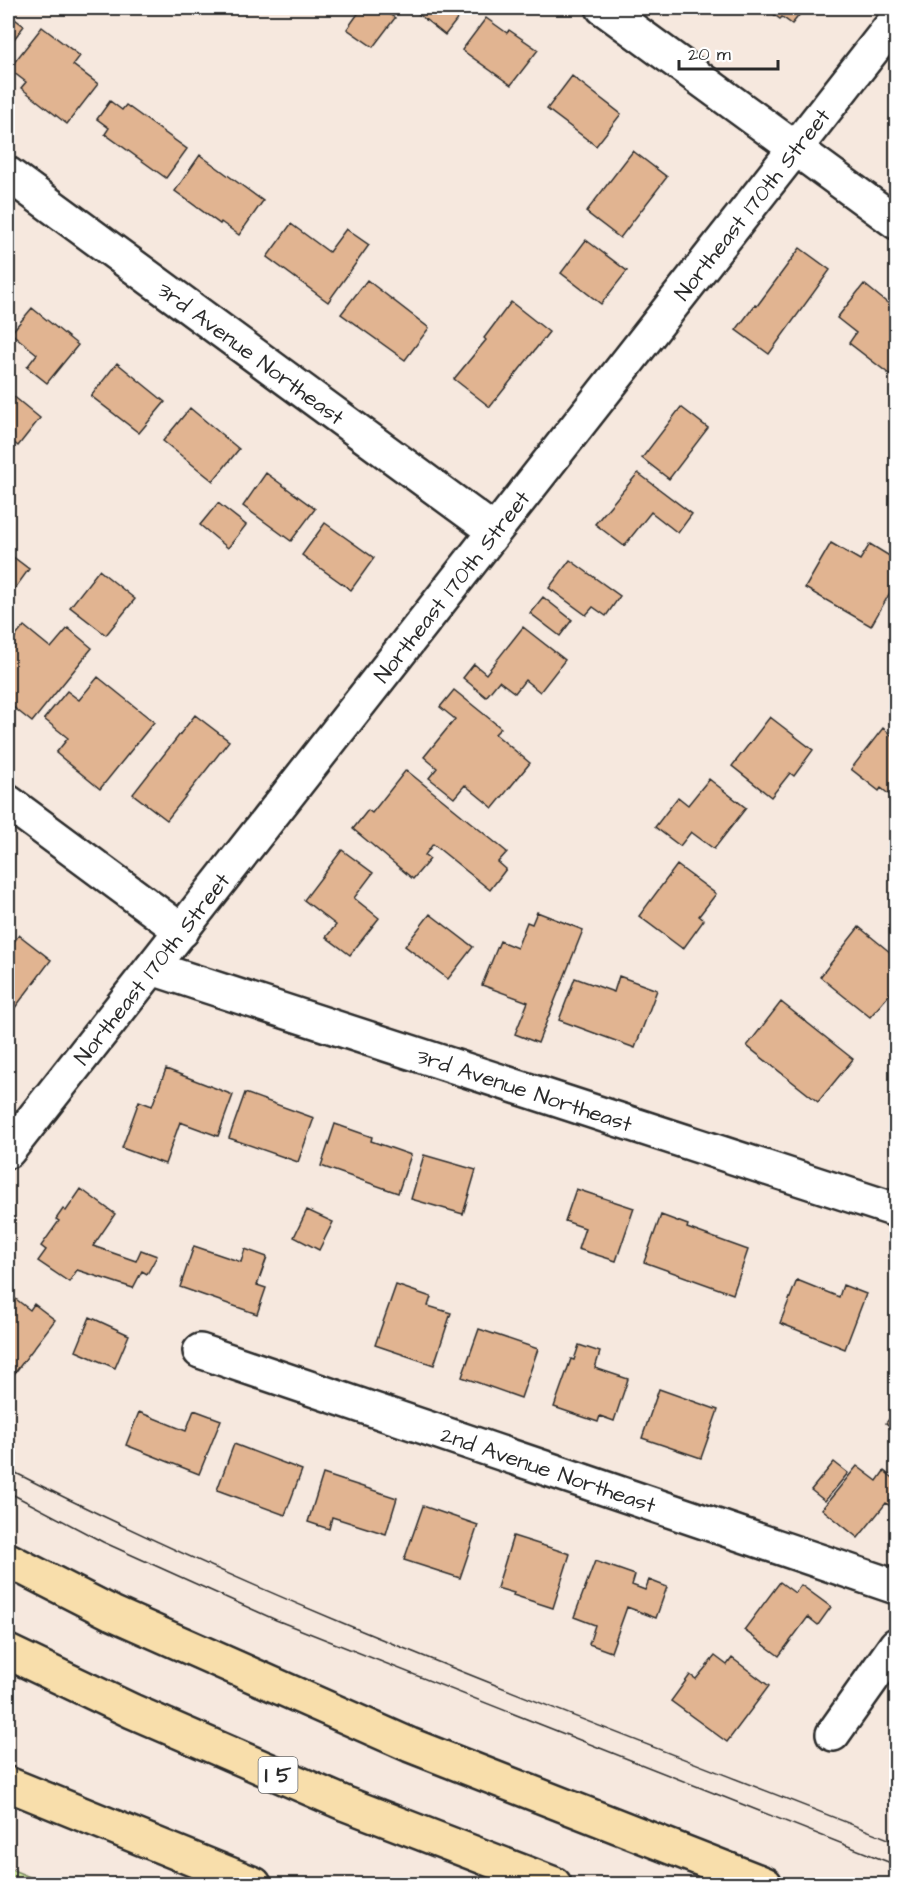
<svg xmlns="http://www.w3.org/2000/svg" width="904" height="1892" font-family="'Architects Daughter',sans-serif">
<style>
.green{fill:#d0e99f;stroke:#7e8a65;stroke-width:1.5}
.building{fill:#e1b491;stroke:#2b2b2b;stroke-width:1.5}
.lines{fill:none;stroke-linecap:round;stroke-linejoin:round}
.minor-casing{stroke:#2b2b2b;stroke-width:38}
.motorway-casing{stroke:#2b2b2b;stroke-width:38}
.minor{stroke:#fff;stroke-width:33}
.motorway{stroke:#f8deab;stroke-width:33}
.tram{stroke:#2b2b2b;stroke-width:1.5}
.labels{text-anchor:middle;stroke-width:5;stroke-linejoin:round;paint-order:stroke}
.shield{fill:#fff;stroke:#6b6b6b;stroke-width:1.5}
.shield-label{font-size:21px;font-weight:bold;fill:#2b2b2b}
.street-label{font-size:22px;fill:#2b2b2b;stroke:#fff}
</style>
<rect width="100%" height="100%" fill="#f6e8de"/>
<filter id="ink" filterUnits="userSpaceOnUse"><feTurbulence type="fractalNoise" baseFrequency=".0167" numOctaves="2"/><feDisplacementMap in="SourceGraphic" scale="12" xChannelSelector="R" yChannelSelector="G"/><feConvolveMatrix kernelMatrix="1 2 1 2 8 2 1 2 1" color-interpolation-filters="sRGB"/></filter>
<g filter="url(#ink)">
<path class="green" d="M8 1868 47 1884H8Z"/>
<path class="building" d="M362 8H380L395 18 373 47 347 29Z
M411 8H466L445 35Z
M765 8H805L792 24 782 17 780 19Z
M8 14 24 26 8 47Z
M486 18 507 33 509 30 538 50 511 85 462 50Z
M42 27 80 56 73 65 98 84 67 124 21 88 26 82 9 69Z
M572 76 621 114 596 146 547 109Z
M110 101 122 110 126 105 187 149 166 178 105 134 109 128 97 119Z
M633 151 667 177 620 238 586 212Z
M200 155 263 201 239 235 221 222 220 224 175 191Z
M291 224 329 252 346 229 369 245 328 302 267 257Z
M586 240 627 271 601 304 561 273Z
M800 248 830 270 769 354 736 330 755 305 757 306Z
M367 280 429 328 405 360 341 314Z
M864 284 896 310V373L893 377 849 343 856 333 837 318Z
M511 302 549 332 490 407 454 379 486 340 484 338Z
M32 308 78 345 47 383 27 367 37 354 11 333Z
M117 363 165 402 139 433 91 396Z
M12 395 40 418 18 446 8 438V401Z
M681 407 708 428 669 479 642 458Z
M190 408 239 449 213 481 163 441Z
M266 473 315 509 291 541 243 506Z
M638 473 692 514 678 533 651 512 624 546 595 524Z
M218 503 246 525 228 548 200 525Z
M325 523 374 558 351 590 302 555Z
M831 543 860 560 870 544 896 560V582L871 626 805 588Z
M8 553 29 569 8 598Z
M570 560 620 596 606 616 593 607 586 615 549 588Z
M99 570 135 599 106 635 70 607Z
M543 597 572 620 560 636 530 613Z
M24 626 51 648 68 628 92 648 32 722 8 703V646Z
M523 627 565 660 540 692 525 680 515 693 499 681 486 697 463 678 474 664 486 674Z
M98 677 154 722 100 789 56 753 68 738 44 719 67 691 79 700Z
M454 690 501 728 495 734 530 763 493 808 465 785 454 798 429 778 437 768 424 757 455 719 440 707Z
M195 715 229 741 167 820 133 794Z
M770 717 813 750 794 776 790 773 771 797 732 766Z
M883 728 896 739V800L881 788 879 791 851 769Z
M406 770 507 852 498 862 506 869 490 890 433 844 425 855 430 859 413 879 353 829 368 810 372 813Z
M709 779 746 808 714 849 691 832 680 846 655 827 678 797 688 805Z
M342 850 373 873 354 898 379 918 350 955 326 937 336 925 304 900Z
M677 865 716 894 699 916 704 920 683 949 639 916Z
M537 912 583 930 538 1043 515 1034 528 1002 482 985 500 941 517 948 527 922 532 924Z
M430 914 473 947 448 979 405 946Z
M859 927 896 957V987L870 1017 820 977Z
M19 935 51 960 8 1017V949Z
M619 976 657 990 635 1048 559 1020 575 978 614 992Z
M781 1002 853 1059 818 1102 747 1046Z
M166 1069 233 1095 218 1136 180 1122 165 1164 122 1148 139 1101 152 1106Z
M245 1093 314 1118 298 1162 229 1138Z
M335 1124 372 1137 371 1141 411 1155 398 1193 321 1166Z
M424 1155 476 1170 463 1214 411 1199Z
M81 1189 115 1214 93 1246 136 1261 141 1250 157 1256 147 1274 142 1271 133 1288 77 1270 69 1282 38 1261 46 1250 41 1246 59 1221 56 1219 63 1209 66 1211Z
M576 1189 634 1208 616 1261 578 1249 585 1228 565 1221Z
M307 1210 333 1222 319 1250 294 1237Z
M661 1215 688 1225 687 1228 748 1250 733 1294 644 1262Z
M194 1246 241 1262 245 1249 267 1257 257 1285 266 1288 257 1314 180 1287Z
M797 1280 839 1297 843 1285 866 1294 845 1349 780 1323Z
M396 1285 431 1297 428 1306 451 1313 434 1365 375 1345Z
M8 1293 30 1310 34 1304 55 1320 8 1382Z
M90 1317 129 1335 115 1368 76 1351Z
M479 1329 538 1349 521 1398 462 1377Z
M579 1345 600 1352 595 1368 628 1379 614 1421 600 1416 598 1422 554 1407 571 1359 574 1360Z
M659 1389 718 1410 701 1458 642 1438Z
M194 1410 221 1420 199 1474 126 1445 139 1412 186 1431Z
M896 1410V1431L886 1423Z
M234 1444 302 1470 285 1515 217 1490Z
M834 1462 848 1473 825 1501 811 1490Z
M857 1466 877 1481 884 1471 896 1480V1511L886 1503 858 1538 822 1509Z
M323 1474 397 1498 386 1534 332 1517 329 1529 308 1522Z
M423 1506 478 1525 460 1578 404 1560Z
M513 1536 570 1554 553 1608 513 1595 514 1593 497 1588Z
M595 1561 635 1575 632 1585 645 1590 649 1580 667 1587 656 1618 627 1607 611 1652 589 1644 595 1625 574 1617Z
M780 1582 795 1593 801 1585 831 1607 818 1625 808 1617 779 1656 744 1630Z
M715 1656 727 1665 732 1658 769 1686 727 1742 671 1701 690 1675 696 1679Z"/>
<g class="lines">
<defs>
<g id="minor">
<path d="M603 8 896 222"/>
<path id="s1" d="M8 174 494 531"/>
<path d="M8 802 182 931"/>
<path id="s2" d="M152 968 896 1210"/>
<path id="s3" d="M8 1151 896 20"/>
<path id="s4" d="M200 1351 896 1587"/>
<path d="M833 1734 896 1645"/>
</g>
<path id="motorway" d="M8 1560 112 1613 410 1745 765 1884
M8 1652 132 1711 346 1804 554 1884
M8 1784 254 1884"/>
</defs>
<use href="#minor" class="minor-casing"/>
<use href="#motorway" class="motorway-casing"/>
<use href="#minor" class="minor"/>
<use href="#motorway" class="motorway"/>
<path class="tram" d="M8 1469C294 1616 598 1723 896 1842
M8 1492 103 1542 276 1620 896 1865"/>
</g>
</g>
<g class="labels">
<rect class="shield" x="258.5" y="1757" width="39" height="36" rx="4.5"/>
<g class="shield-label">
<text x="278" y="1782">I 5</text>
</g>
<g class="street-label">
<text dy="8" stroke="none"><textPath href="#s3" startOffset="1204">Northeast 170th Street</textPath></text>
<text dy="8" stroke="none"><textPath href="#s1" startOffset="302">3rd Avenue Northeast</textPath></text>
<text dy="8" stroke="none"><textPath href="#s3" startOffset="718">Northeast 170th Street</textPath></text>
<text dy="8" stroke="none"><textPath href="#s3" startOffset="232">Northeast 170th Street</textPath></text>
<text dy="8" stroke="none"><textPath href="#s2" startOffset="392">3rd Avenue Northeast</textPath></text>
<text dy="8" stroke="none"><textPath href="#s4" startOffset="368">2nd Avenue Northeast</textPath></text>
</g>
</g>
<rect width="904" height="1892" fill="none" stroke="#fff" stroke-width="30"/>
<rect x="15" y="15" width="874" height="1862" fill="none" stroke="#2b2b2b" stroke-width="2" filter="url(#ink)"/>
<path d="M679 60v9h99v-9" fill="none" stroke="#2b2b2b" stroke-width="3"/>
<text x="688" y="60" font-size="18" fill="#2b2b2b" stroke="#ffffff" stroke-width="4.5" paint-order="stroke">20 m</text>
</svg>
